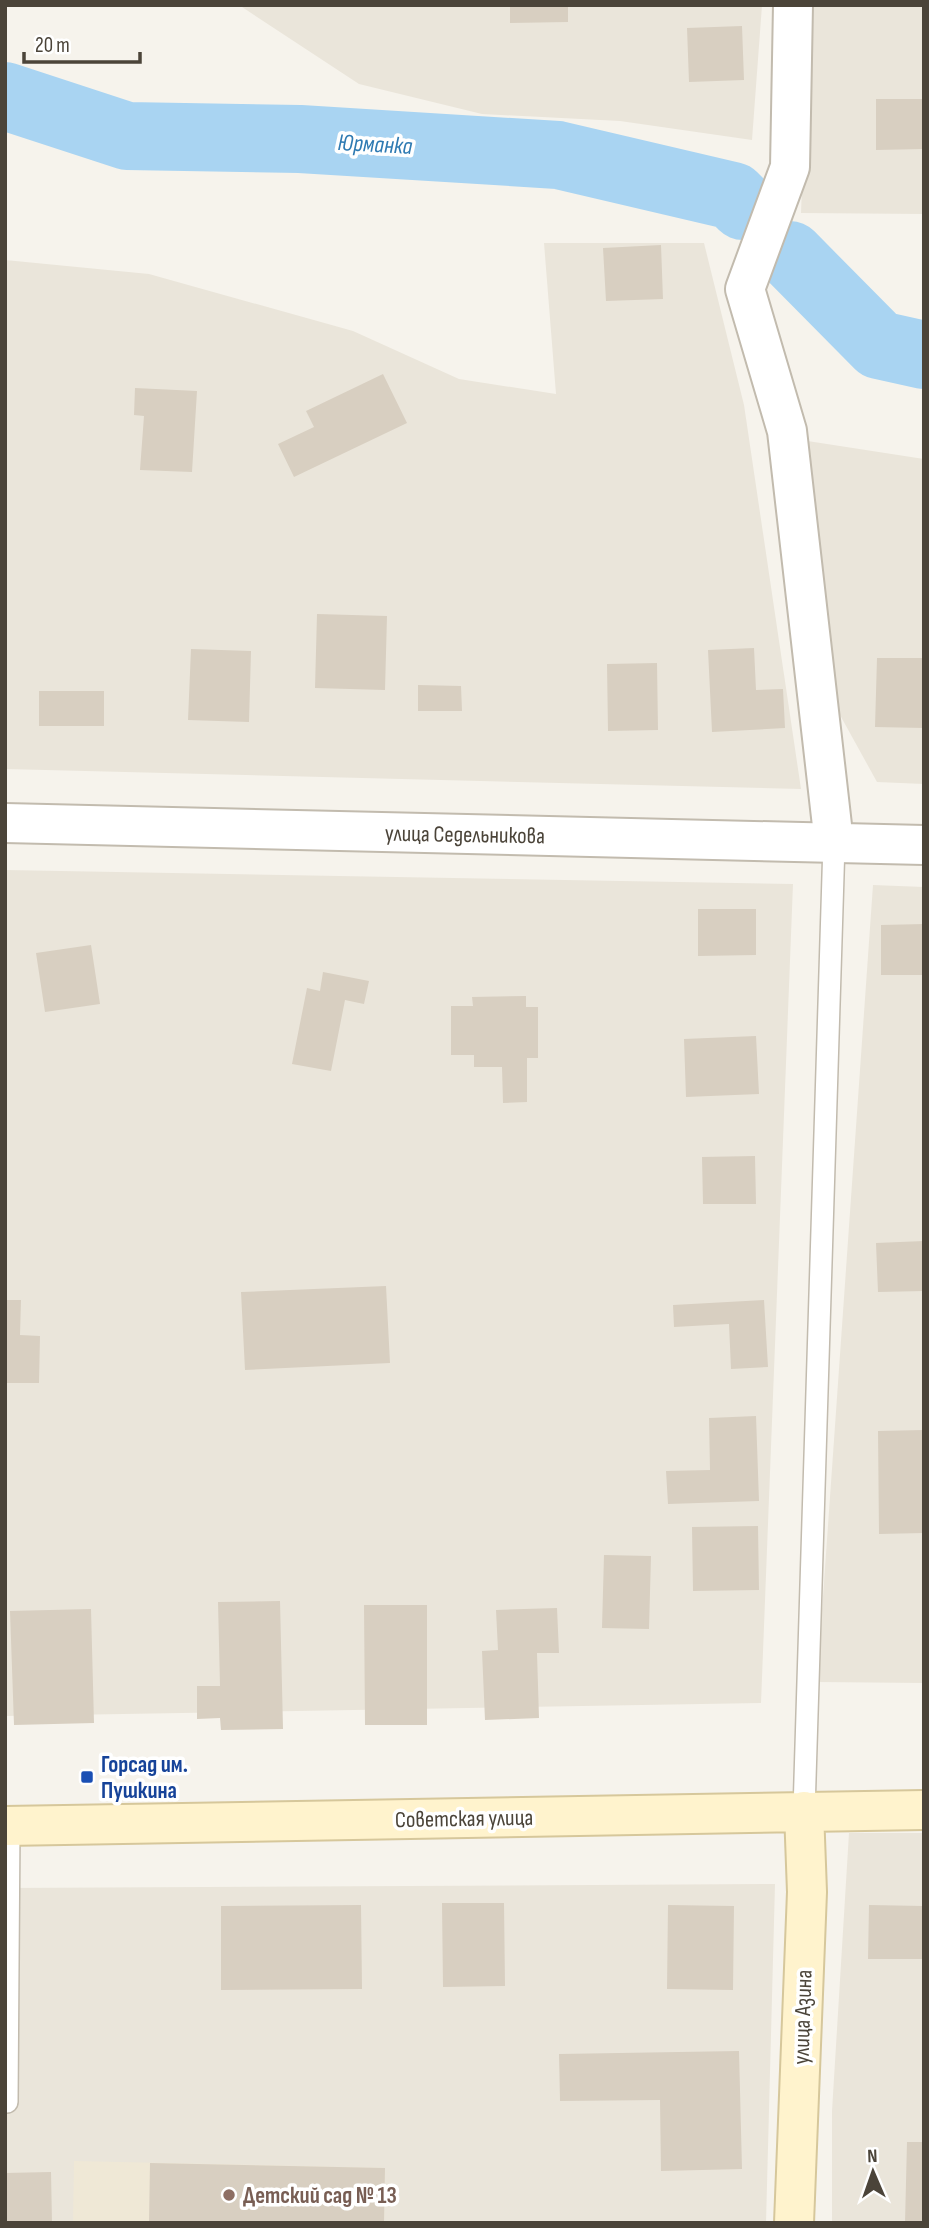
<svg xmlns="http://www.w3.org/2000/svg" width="929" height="2228" font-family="'Sofia Sans Condensed',sans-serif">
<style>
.residential{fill:#eae5da}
.education{fill:#efe8d6}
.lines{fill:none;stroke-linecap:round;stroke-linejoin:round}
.river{stroke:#a9d4f2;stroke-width:68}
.building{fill:#d8cfc1}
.service-casing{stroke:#c2bbae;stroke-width:24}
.minor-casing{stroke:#c2bbae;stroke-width:42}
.secondary-casing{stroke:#d6c79b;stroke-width:42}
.service{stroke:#fff;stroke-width:21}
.minor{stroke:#fff;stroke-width:38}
.secondary{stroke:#fff3cd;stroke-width:38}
.transit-dot{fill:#1a4fb4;stroke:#fff;stroke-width:2.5}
.education-dot{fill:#8d6e63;stroke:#fff;stroke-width:2.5}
.labels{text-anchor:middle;stroke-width:7;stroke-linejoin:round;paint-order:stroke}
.street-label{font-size:23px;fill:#4b4439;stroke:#fff}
.transit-label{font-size:23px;font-weight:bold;fill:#164399;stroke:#fff;text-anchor:start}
.education-label{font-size:23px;font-weight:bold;fill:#785e54;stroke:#fff;text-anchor:start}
.water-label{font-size:24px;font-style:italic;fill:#2e7ab2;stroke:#fff}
</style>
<rect width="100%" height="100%" fill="#f6f3ec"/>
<path class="residential" d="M239 5H762L752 140 620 121 482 114 359 84Z
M809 5H924V214L801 213Z
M544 243H704L744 405 801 789 5 769V260L149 274 353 331 459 379 556 394Z
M801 440 924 459V784L877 782 840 715Z
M5 870 793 884 761 1703 5 1716Z
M873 885 924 887V1683L817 1682Z
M849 1833H924V2223H832V2111Z
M775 1884 766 2223H5V1888Z"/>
<path class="education" d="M74 2161 385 2168 384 2223H73Z"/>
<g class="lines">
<path class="river" d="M5 96 127 136 300 139 558 155 733 196 743 206
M790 255 879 345 924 355"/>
</g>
<path class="building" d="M510 5H568V22L510 23Z
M742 26 744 80 689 82 687 28Z
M876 99H924V149L876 150Z
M661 245 663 299 606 301 603 248Z
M383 374 407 423 294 477 278 444 314 427 306 411Z
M135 388 197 391 192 472 140 470 144 416 134 415Z
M317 614 387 616 385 690 315 688Z
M754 648 756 690 783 689 785 728 712 732 708 650Z
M191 649 251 651 249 722 188 720Z
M877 658H924V728L875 727Z
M657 663 658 730 608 731 607 664Z
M418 685 461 686 462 711H418Z
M39 691H104V726H39Z
M698 909H756V955L698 956Z
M924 924V975H881V925Z
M91 945 100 1004 45 1012 36 953Z
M323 972 369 981 364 1004 345 1000 331 1071 292 1064 307 988 320 991Z
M526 996V1007H538V1058H527V1102L503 1103 502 1067H474V1055H451V1006H473L472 997Z
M756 1036 759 1094 686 1097 684 1039Z
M755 1156 756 1204H703L702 1157Z
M924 1241V1291L878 1292 876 1243Z
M386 1286 390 1363 245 1370 241 1292Z
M5 1300H21L20 1335 40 1336 39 1383H5Z
M764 1300 768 1367 731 1369 729 1324 674 1327 673 1305Z
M756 1416 759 1501 668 1504 666 1471 710 1470 709 1418Z
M924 1430V1533L879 1534 878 1431Z
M758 1526 759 1590 693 1591 692 1527Z
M604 1555 651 1556 649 1629 602 1628Z
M280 1601 283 1729 221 1730 220 1718 197 1719V1686H220L218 1602Z
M364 1605H427V1725H365Z
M557 1608 559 1653H537L539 1718 485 1720 482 1651 498 1650 496 1610Z
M91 1609 94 1723 14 1725 10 1611Z
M442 1903H504L505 1986 443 1987Z
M361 1905 362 1989 221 1990V1906Z
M668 1905 734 1906 733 1990 667 1989Z
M869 1905 924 1906V1959H868Z
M739 2051 742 2169 661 2171 660 2100 560 2101 559 2054Z
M907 2142H924V2223H905Z
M150 2163 385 2168 384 2223H149Z
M51 2172 52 2223H5V2173Z"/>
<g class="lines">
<defs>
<path id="service" d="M804 1811 834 843
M7 2102 9 1826"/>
<path id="minor" d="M793 5 790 167 745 289 787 431 834 843
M5 823 924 845"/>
<path id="secondary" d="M5 1826 924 1810
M794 2223 807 1892 804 1811"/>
</defs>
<use href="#service" class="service-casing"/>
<use href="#minor" class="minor-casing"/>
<use href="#secondary" class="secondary-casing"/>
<use href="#service" class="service"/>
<use href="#minor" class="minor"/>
<use href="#secondary" class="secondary"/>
</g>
<rect class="transit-dot" x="80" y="1770" width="14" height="14" rx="3.5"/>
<circle class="education-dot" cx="229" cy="2195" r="7"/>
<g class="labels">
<g class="street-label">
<text transform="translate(465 834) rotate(1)" y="8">улица Седельникова</text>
<text transform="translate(464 1818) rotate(-1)" y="8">Советская улица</text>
<text transform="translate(802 2017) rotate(-88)" y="8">улица Азина</text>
</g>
<g class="transit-label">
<text x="101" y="1772">Горсад им.<tspan x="101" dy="26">Пушкина</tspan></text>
</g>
<g class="education-label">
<text x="243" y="2203">Детский сад № 13</text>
</g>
<g class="water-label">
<text transform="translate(375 144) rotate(3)" y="8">Юрманка</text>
</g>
</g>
<rect width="929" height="2228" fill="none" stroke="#4b4439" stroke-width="14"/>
<g transform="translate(873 2172) rotate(358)" stroke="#ffffff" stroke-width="5" paint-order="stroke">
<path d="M0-5L12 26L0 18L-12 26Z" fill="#4b4439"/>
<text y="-10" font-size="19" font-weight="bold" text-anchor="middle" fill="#4b4439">N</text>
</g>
<path d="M24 52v10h116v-10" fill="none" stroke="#4b4439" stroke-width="3.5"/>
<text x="35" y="52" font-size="21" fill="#4b4439" stroke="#ffffff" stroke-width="5" paint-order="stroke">20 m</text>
</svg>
